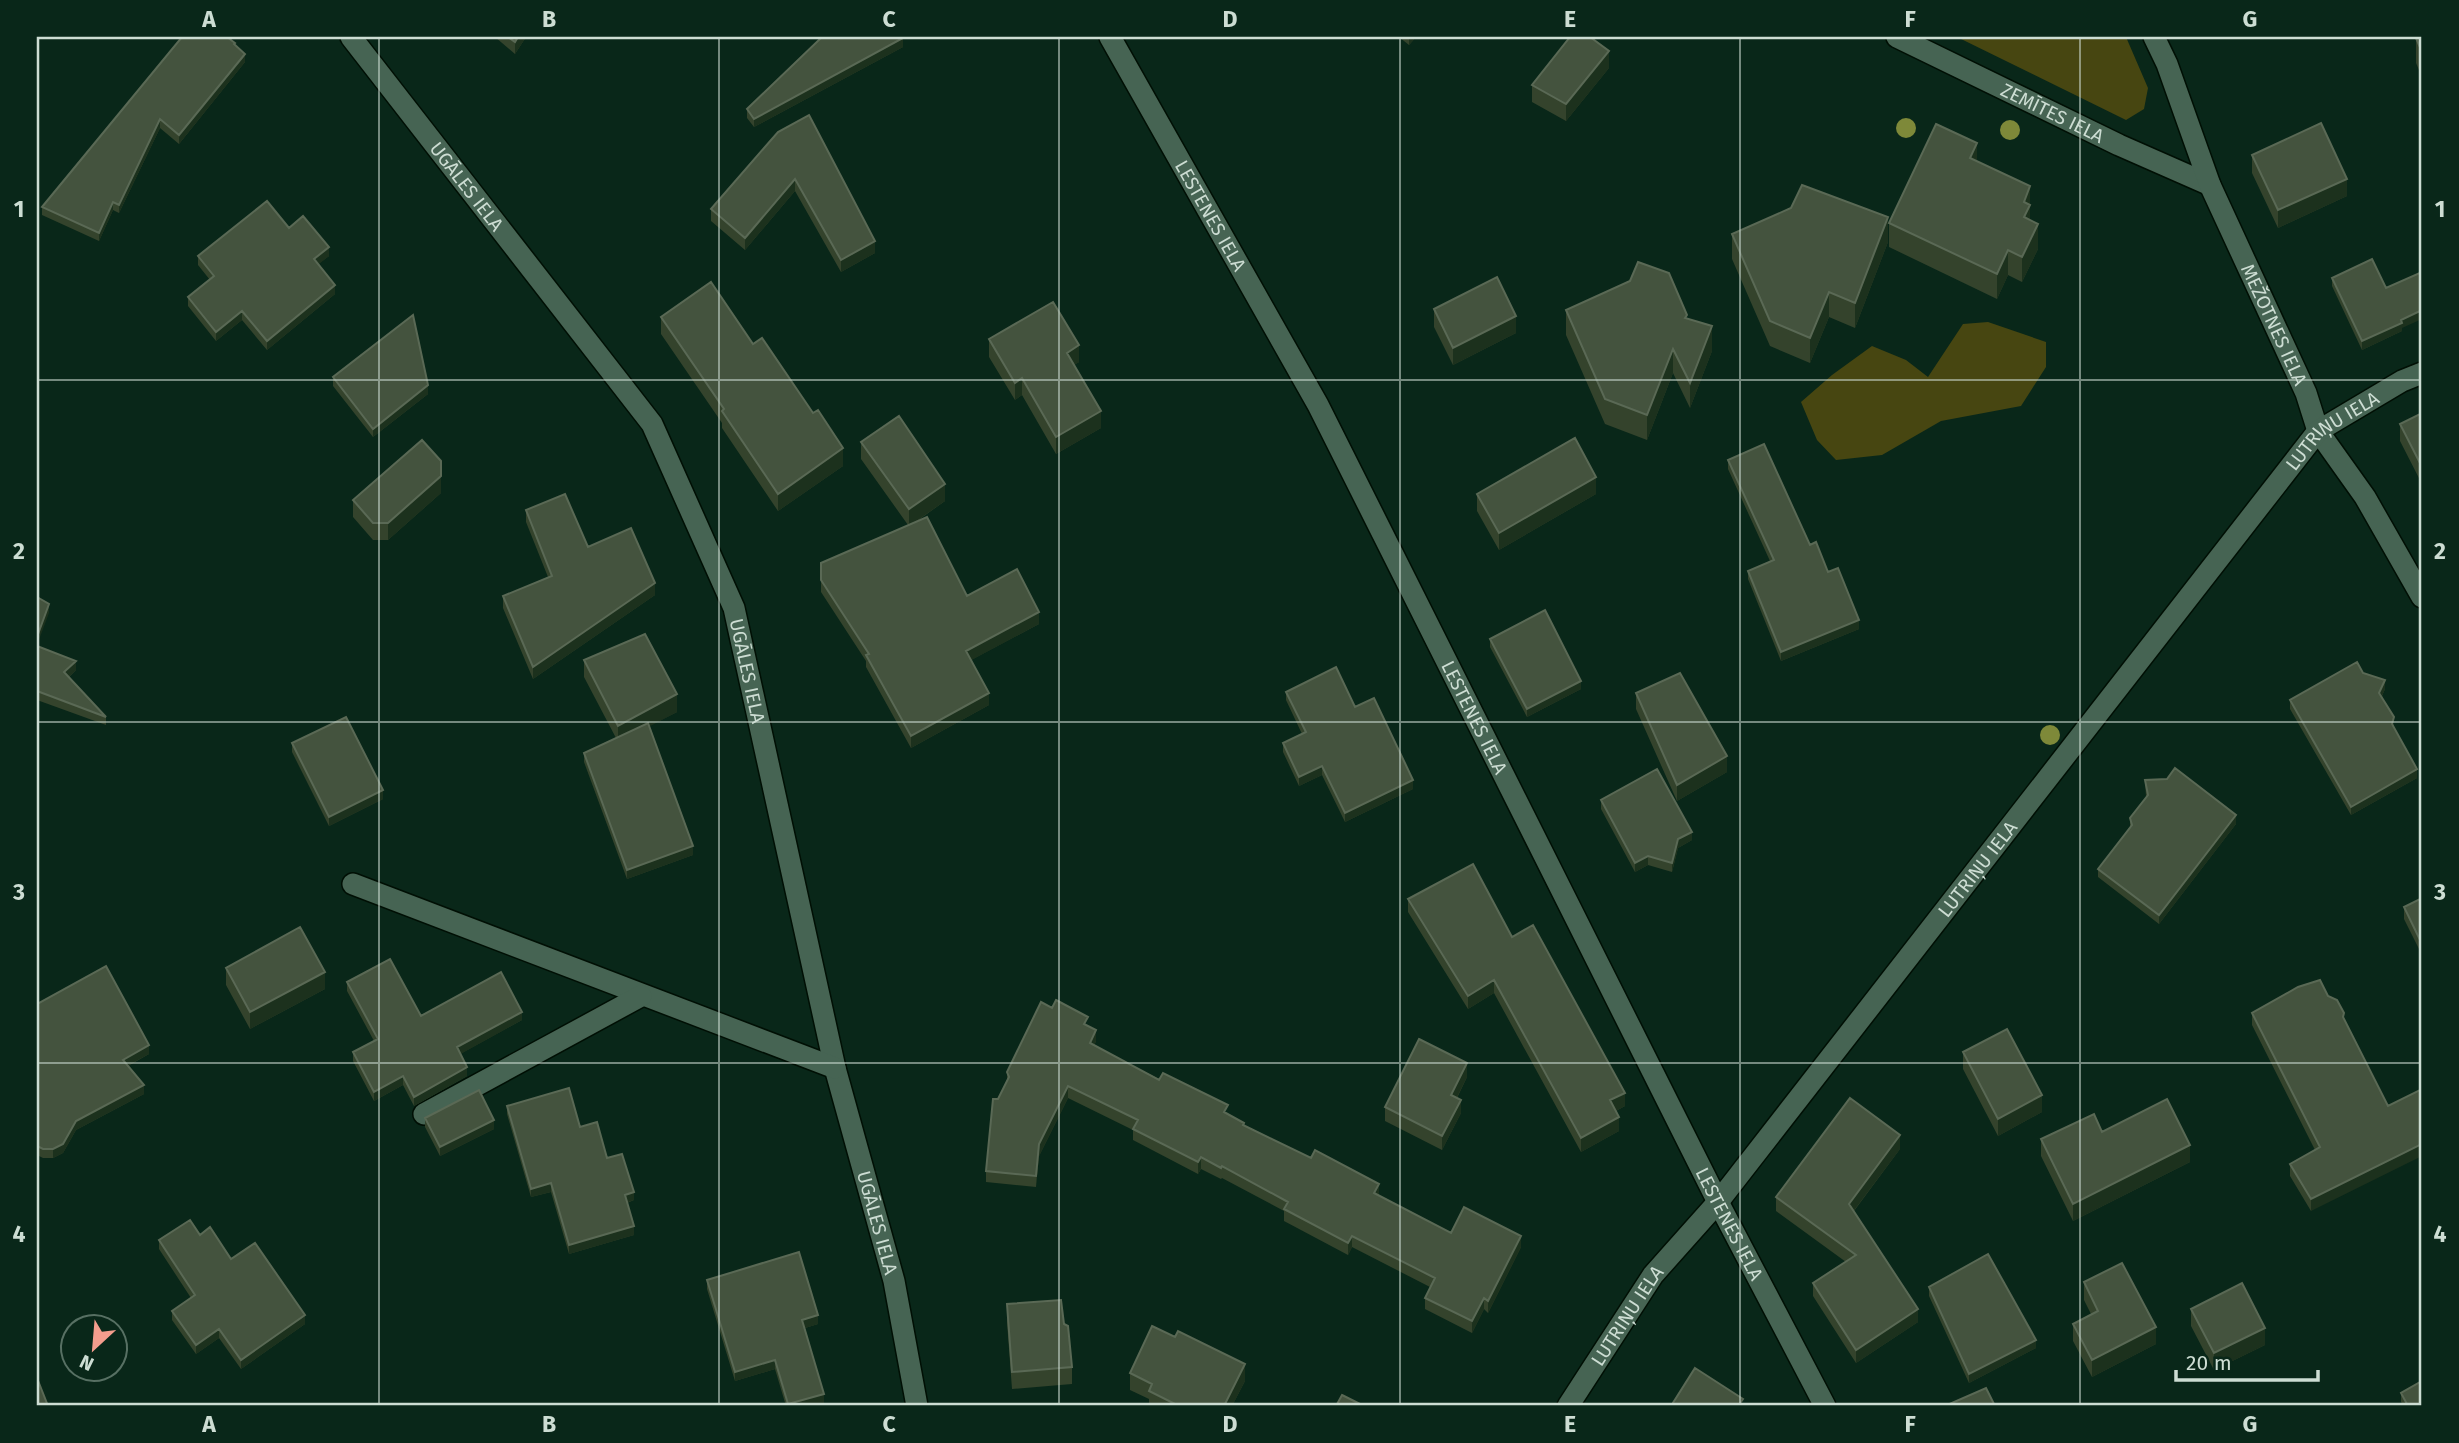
<svg xmlns="http://www.w3.org/2000/svg" width="2459" height="1443" font-family="'Fira Sans',sans-serif">
<style>
.green{fill:#474611}
.lines{fill:none;stroke-linecap:round;stroke-linejoin:round}
.minor-casing{stroke:#000f04;stroke-width:24}
.minor{stroke:#466453;stroke-width:21}
.tree{fill:#7e8939}
.wall{fill:#34432c}
.shaded-wall{fill:#1c311d}
.building{fill:#44533e;stroke:#5a6955;stroke-width:2}
.grid{fill:none;stroke:#cdddd3;stroke-width:2;stroke-opacity:0.55}
.labels{text-anchor:middle;stroke-width:6;stroke-linejoin:round;paint-order:stroke}
.street-label{font-size:19px;fill:#cdddd3;stroke:#092719}
.neatline{fill:none;stroke:#cdddd3;stroke-width:2.5}
.grid-label{font-size:23px;text-anchor:middle;font-weight:bold;fill:#cdddd3}
</style>
<rect width="100%" height="100%" fill="#092719"/>
<path class="green" d="M1957 37H2126L2148 88 2144 109 2126 120Z
M1988 322 2046 342V367L2021 406 1941 421 1882 455 1836 460 1817 440 1801 402 1832 375 1872 346 1906 360 1928 377 1963 324Z"/>
<g class="lines">
<defs>
<g id="minor">
<path id="s1" d="M351 37 652 424 734 608 835 1068 894 1281 917 1406"/>
<path id="s2" d="M1110 37 1318 405 1718 1202 1825 1406"/>
<path id="s3" d="M1897 37 2119 145 2210 185"/>
<path id="s4" d="M2154 37 2167 64 2210 185 2306 393 2318 431 2365 497 2422 597"/>
<path d="M353 884 835 1068"/>
<path d="M424 1114 641 996"/>
<path id="s5" d="M1568 1406 1653 1275 1718 1202 2318 431 2402 381 2422 373"/>
</g>
</defs>
<use href="#minor" class="minor-casing"/>
<use href="#minor" class="minor"/>
</g>
<g class="tree">
<circle cx="1906" cy="128" r="10"/>
<circle cx="2010" cy="130" r="10"/>
<circle cx="2050" cy="735" r="10"/>
</g>
<path class="wall" d="M495 37H526L515 54Z
M820 37H902L903 47 754 127 747 118V109L821 38Z
M1399 37H1416L1409 45Z
M2422 37V77L2416 63V38Z
M235 46 245 62 179 144 160 128 119 213 113 210 99 241 42 215V207Z
M1609 68 1566 121 1532 102V85Z
M778 132 875 253 841 272 795 191 745 250 711 221V209Z
M2252 155 2347 196 2278 228 2252 173Z
M1977 161 2030 186V220L2038 249 2022 282 2008 275 1997 299 1889 247V223Z
M289 228 329 256 318 264 335 294 267 350 242 320 216 341 188 306V297L210 280 198 265V256Z
M1732 234 1888 242 1855 328 1829 317 1810 363 1770 346 1732 259Z
M2332 278 2386 288 2402 328V331L2362 350 2332 286Z
M1434 309 1516 333 1453 365 1434 327Z
M1566 310 1687 318 1712 351 1690 408 1673 373 1647 440 1605 424 1566 335Z
M661 317 753 344 843 466 778 511 722 428V423L661 334Z
M989 339 1079 362 1074 365 1101 428 1056 454 1022 395 1015 400 989 357Z
M333 377 428 394 373 437 333 386Z
M2422 413V484L2400 441V424Z
M861 442 945 501 917 521 967 596 1039 624 971 660 989 705 911 748 866 667V661L821 592V563L908 525 861 459Z
M1728 460 1810 545 1828 572 1859 629 1781 661 1748 579V571L1770 561 1728 469Z
M441 493 388 540H373L353 517V500Z
M1477 494H1596L1499 550 1477 511Z
M526 510 588 547 655 595 533 679 503 608V596L548 577 526 522Z
M1490 639 1581 689 1527 717 1490 647Z
M37 646 76 670 69 677 106 717V725L37 700Z
M584 660 677 712 649 726 693 855 627 879 584 762V753L616 738 584 677Z
M2363 673 2385 689 2382 696 2394 726V727L2417 778 2351 815 2290 709V700Z
M1286 692 1355 707 1413 789 1345 822 1322 775 1299 786 1283 752V743L1302 734 1286 700Z
M1636 693 1727 772 1677 801 1636 709Z
M292 743 383 799 329 826 292 752Z
M2145 780 2236 824 2159 924 2098 877V869L2130 827V818L2146 797Z
M1601 800 1692 840 1678 848 1672 872 1648 865 1635 872 1601 809Z
M2422 898V955L2404 919V907Z
M1408 899 1512 937 1625 1106 1616 1111 1619 1131 1581 1152 1494 993 1468 1009 1408 912Z
M226 968 325 989 250 1029 226 985Z
M347 982 421 1016 522 1020 460 1054 467 1076 414 1106 403 1085 374 1101 353 1061V1052L374 1041 347 991Z
M2328 996 2344 1020 2388 1106 2311 1211 2290 1176V1164L2315 1150 2252 1025V1013Z
M37 1004 149 1054 128 1066 144 1094 76 1130 63 1153 53 1158H43L37 1155Z
M1052 1008 1088 1026 1096 1041 1094 1046 1228 1114 1244 1126 1451 1233 1521 1247 1488 1313 1484 1309 1472 1333 1425 1309V1298L1430 1287 1352 1247 1348 1255 1284 1221V1211L1222 1178 1221 1179 1201 1169 1198 1174 1133 1140V1130L1068 1098 1039 1156 1036 1187 986 1182V1171L998 1099 1007 1080V1072Z
M1963 1052 2042 1112 1998 1136 1963 1069Z
M1467 1077 1457 1098 1461 1113 1442 1150 1385 1121V1107Z
M507 1106 580 1127 607 1158 634 1200 627 1203 634 1235 569 1254 551 1192 531 1197 507 1114Z
M425 1118 494 1129 440 1156 425 1127Z
M2102 1132 2190 1162 2073 1221 2041 1156V1139Z
M1900 1149 1854 1211 1918 1322 1856 1363 1813 1296V1283L1846 1262 1776 1211V1197Z
M200 1235 305 1324 241 1369 219 1338 196 1354 172 1320V1311L191 1298 159 1249V1240Z
M707 1280 818 1324 805 1328 824 1403 811 1406H786L775 1369 735 1381 707 1289Z
M2084 1282 2156 1344 2092 1377 2073 1341V1324L2091 1314 2084 1300Z
M1929 1287 2036 1348 1969 1383 1929 1296Z
M1007 1304 1064 1324 1072 1367V1384L1012 1389 1007 1322Z
M2191 1309 2265 1345 2214 1370 2191 1326Z
M1175 1337 1245 1381 1232 1406H1149V1399L1130 1390V1373Z
M2401 1393 2422 1406H2404L2401 1402Z"/>
<path class="shaded-wall" d="M518 37H526L515 54V42Z
M1409 37H1416L1409 45Z
M903 38V47L754 127V119Z
M1609 51V68L1566 121V104Z
M245 54V62L179 144V135Z
M160 119V128L119 213V205Z
M1977 143V168L1970 158Z
M795 179V191L745 250V238Z
M2347 179V196L2278 228V210Z
M2030 186V230L2024 242V202Z
M113 202V210L99 241V233Z
M1888 217V242L1855 328V303Z
M2038 224V249L2022 282V257Z
M875 241V253L841 272V260Z
M329 247V256L314 268V259Z
M2008 250V275L1997 299V274Z
M335 285V294L267 350V341Z
M1829 292V317L1810 363V338Z
M2422 310V319L2402 328V331L2362 350V341Z
M242 311V320L216 341V332Z
M1516 316V333L1453 365V348Z
M1712 326V351L1690 408V383Z
M1079 345V362L1067 370V353Z
M1673 349V373L1647 440V415Z
M1022 378V395L1015 400V383Z
M428 385V394L373 437V429Z
M1101 411V428L1056 454V437Z
M843 448V466L778 511V494Z
M441 476V493L388 540V523Z
M1596 477V494L1499 550V533Z
M945 484V501L909 526V509Z
M655 583V595L533 679V667Z
M49 604V613L37 645V637Z
M1039 612V624L966 663V651Z
M1859 620V629L1781 661V652Z
M76 661V670L64 681V672Z
M2385 680V689L2379 702V693Z
M1581 681V689L1527 717V709Z
M989 693V705L911 748V736Z
M677 694V712L618 743V726Z
M1727 756V772L1677 801V785Z
M1322 766V775L1299 786V777Z
M2417 769V778L2351 815V807Z
M1413 780V789L1345 822V813Z
M383 790V799L329 826V817Z
M2236 815V824L2159 924V915Z
M1692 832V840L1678 848 1672 872V863L1678 839Z
M693 846V855L627 879V870Z
M1648 856V865L1635 872V863Z
M325 972V989L250 1029V1012Z
M1494 980V993L1468 1009V996Z
M522 1012V1020L457 1056V1047Z
M1096 1030V1041L1090 1055V1043Z
M149 1045V1054L123 1068V1060Z
M1467 1063V1077L1451 1109V1095Z
M467 1067V1076L414 1106V1097Z
M403 1076V1085L374 1101V1092Z
M144 1085V1094L76 1130 63 1153 53 1158V1149L76 1121Z
M1068 1086V1098L1039 1156 1036 1187 1039 1144Z
M1625 1093V1106L1610 1114V1100Z
M2042 1095V1112L1998 1136V1119Z
M1461 1100V1113L1442 1150V1136Z
M1619 1117V1131L1581 1152V1138Z
M494 1120V1129L440 1156V1147Z
M1900 1135V1149L1849 1217V1204Z
M2422 1144V1156L2311 1211V1199Z
M2190 1145V1162L2073 1221V1204Z
M1201 1157V1169L1198 1174V1162Z
M551 1183V1192L531 1197V1189Z
M1379 1184V1196L1374 1193Z
M634 1192V1200L625 1203V1195Z
M634 1226V1235L569 1254V1245Z
M1352 1236V1247L1348 1255V1243Z
M1521 1236V1247L1488 1313V1301Z
M1484 1298V1309L1472 1333V1321Z
M1918 1309V1322L1856 1363V1350Z
M305 1315V1324L241 1369V1360Z
M818 1315V1324L802 1329V1320Z
M2156 1327V1344L2092 1377V1360Z
M2265 1328V1345L2214 1370V1353Z
M219 1329V1338L196 1354V1345Z
M2036 1340V1348L1969 1383V1374Z
M775 1360V1369L735 1381V1372Z
M1245 1364V1381L1232 1406H1224Z
M824 1394V1403L811 1406H788V1404Z"/>
<path class="building" d="M182 37H227L235 43 234 44 245 54 179 135 160 119 119 205 113 202 99 233 42 207Z
M508 37H518L515 42Z
M822 37H902L903 38 754 119 747 109Z
M1570 37H1590L1609 51 1566 104 1532 85Z
M2419 37H2422V52L2416 38Z
M809 115 875 241 841 260 795 179 745 238 711 209 778 132Z
M2321 123 2347 179 2278 210 2252 155Z
M1936 124 1977 143 1970 158 2030 186 2024 202 2030 205 2024 217 2038 224 2022 257 2008 250 1997 274 1889 223Z
M1802 185 1888 217 1855 303 1829 292 1810 338 1770 321 1732 234 1791 208Z
M267 201 289 228 303 216 329 247 314 259 335 285 267 341 242 311 216 332 188 297 214 276 198 256Z
M2372 259 2386 288 2422 272V310L2401 320 2402 323 2362 341 2332 278Z
M1638 262 1669 273 1687 315 1685 318 1712 326 1690 383 1673 349 1647 415 1605 399 1566 310 1630 281Z
M1497 277 1516 316 1453 348 1434 309Z
M711 282 753 344 762 338 813 413 818 410 843 448 778 494 722 411 724 409 661 317Z
M1053 302 1079 345 1067 353 1101 411 1056 437 1022 378 1015 383 989 339Z
M413 315 428 385 373 429 333 377Z
M2422 413V467L2400 424Z
M899 416 945 484 909 509 861 442Z
M1575 438 1596 477 1499 533 1477 494Z
M422 440 441 461V476L388 523H373L353 500Z
M1764 444 1810 545 1816 542 1828 572 1838 568 1859 620 1781 652 1748 571 1774 560 1728 460Z
M565 494 588 547 631 528 655 583 533 667 503 596 552 576 526 510Z
M927 517 967 596 1017 569 1039 612 966 651 989 693 911 736 866 655 869 654 821 580V563Z
M37 597 49 604 37 637Z
M1545 610 1581 681 1527 709 1490 639Z
M645 634 677 694 618 726 584 660Z
M37 646 76 661 64 672 106 717 37 691Z
M2357 662 2363 673 2385 680 2379 693 2394 717 2392 724 2417 769 2351 807 2290 700Z
M1336 667 1355 707 1374 698 1413 780 1345 813 1322 766 1299 777 1283 743 1306 732 1286 692Z
M1680 673 1727 756 1677 785 1636 693Z
M346 717 383 790 329 817 292 743Z
M648 723 693 846 627 870 584 753Z
M2175 768 2236 815 2159 915 2098 869 2132 825 2130 818 2148 795 2145 780 2167 779Z
M1657 769 1692 832 1678 839 1672 863 1648 856 1635 863 1601 800Z
M1473 864 1512 937 1533 925 1625 1093 1610 1100 1619 1117 1581 1138 1494 980 1468 996 1408 899Z
M2422 898V944L2404 907Z
M300 927 325 972 250 1012 226 968Z
M390 959 421 1016 501 972 522 1012 457 1047 467 1067 414 1097 403 1076 374 1092 353 1052 378 1039 347 982Z
M106 966 149 1045 123 1060 144 1085 76 1121 63 1144 53 1149H43L37 1146V1004Z
M2320 980 2328 996 2337 1000 2344 1013 2343 1017 2388 1106 2422 1089V1144L2311 1199 2290 1164 2320 1147 2252 1013 2298 987Z
M1056 1000 1088 1017 1084 1024 1096 1030 1090 1043 1159 1080 1163 1073 1228 1105 1224 1112 1244 1123 1243 1125 1311 1158 1315 1150 1379 1184 1374 1193 1451 1233 1464 1207 1521 1236 1488 1301 1484 1298 1472 1321 1425 1298 1435 1278 1352 1236 1348 1243 1284 1209 1288 1202 1222 1166 1221 1168 1201 1157 1198 1162 1133 1129 1138 1120 1068 1086 1039 1144 1036 1176 986 1171 993 1099H998L1009 1077 1007 1072 1041 1002 1052 1008Z
M2007 1029 2042 1095 1998 1119 1963 1052Z
M1419 1039 1467 1063 1451 1095 1461 1100 1442 1136 1385 1107Z
M569 1088 580 1127 597 1122 607 1158 622 1154 634 1192 625 1195 634 1226 569 1245 551 1183 531 1189 507 1106Z
M479 1090 494 1120 440 1147 425 1118Z
M1850 1098 1900 1135 1849 1204 1918 1309 1856 1350 1813 1283 1856 1255 1776 1197Z
M2167 1099 2190 1145 2073 1204 2041 1139 2094 1114 2102 1132Z
M190 1220 200 1235 210 1227 231 1259 255 1243 305 1315 241 1360 219 1329 196 1345 172 1311 195 1295 159 1240Z
M799 1252 818 1315 802 1320 824 1394 788 1404 775 1360 735 1372 707 1280Z
M1988 1254 2036 1340 1969 1374 1929 1287Z
M2122 1263 2156 1327 2092 1360 2073 1324 2098 1311 2084 1282Z
M2242 1283 2265 1328 2214 1353 2191 1309Z
M1061 1300 1064 1324 1068 1326 1072 1367 1012 1372 1007 1304Z
M1152 1326 1175 1337 1178 1331 1245 1364 1224 1406H1179L1149 1391 1152 1384 1130 1373Z
M1695 1368 1743 1399 1738 1406H1671Z
M37 1378 48 1406H37Z
M2422 1381V1406H2408L2401 1393Z
M1986 1388 1995 1406H1945Z
M1342 1395 1364 1406H1336Z"/>
<path class="grid" d="M379 37V1406M719 37V1406M1059 37V1406M1400 37V1406M1740 37V1406M2080 37V1406M37 380H2422M37 722H2422M37 1063H2422"/>
<g class="labels">
<g class="street-label">
<text dy="7" stroke="none"><textPath href="#s3" startOffset="173">ZEMĪTES IELA</textPath></text>
<text dy="7" stroke="none"><textPath href="#s1" startOffset="189">UGĀLES IELA</textPath></text>
<text dy="7" stroke="none"><textPath href="#s2" startOffset="205">LESTENES IELA</textPath></text>
<text dy="7" stroke="none"><textPath href="#s4" startOffset="312">MEŽOTNES IELA</textPath></text>
<text dy="7" stroke="none"><textPath href="#s5" startOffset="1242">LUTRIŅU IELA</textPath></text>
<text dy="7" stroke="none"><textPath href="#s1" startOffset="756">UGĀLES IELA</textPath></text>
<text dy="7" stroke="none"><textPath href="#s2" startOffset="772">LESTENES IELA</textPath></text>
<text dy="7" stroke="none"><textPath href="#s5" startOffset="676">LUTRIŅU IELA</textPath></text>
<text dy="7" stroke="none"><textPath href="#s1" startOffset="1323">UGĀLES IELA</textPath></text>
<text dy="7" stroke="none"><textPath href="#s2" startOffset="1339">LESTENES IELA</textPath></text>
<text dy="7" stroke="none"><textPath href="#s5" startOffset="108">LUTRIŅU IELA</textPath></text>
</g>
</g>
<rect width="2459" height="1443" fill="none" stroke="#092719" stroke-width="77"/>
<g transform="translate(94 1348) rotate(206)"><circle r="33" fill="#092719" stroke="#577063" stroke-width="2"/>
<path d="M0-5L12 26L0 18L-12 26Z" fill="#f49d8d"/>
<text y="-10" font-size="19" font-weight="bold" text-anchor="middle" fill="#cdddd3">N</text>
</g>
<path d="M2176 1370v10h142v-10" fill="none" stroke="#cdddd3" stroke-width="3.5"/>
<text x="2186" y="1370" font-size="21" fill="#cdddd3" stroke="#092719" stroke-width="5" paint-order="stroke">20 m</text>
<rect x="38" y="38" width="2382" height="1366" class="neatline"/>
<g class="grid-label">
<text x="209" y="27">A</text>
<text x="549" y="27">B</text>
<text x="889" y="27">C</text>
<text x="1230" y="27">D</text>
<text x="1570" y="27">E</text>
<text x="1910" y="27">F</text>
<text x="2250" y="27">G</text>
<text x="19" y="217">1</text>
<text x="2440" y="217">1</text>
<text x="19" y="559">2</text>
<text x="2440" y="559">2</text>
<text x="19" y="900">3</text>
<text x="2440" y="900">3</text>
<text x="19" y="1242">4</text>
<text x="2440" y="1242">4</text>
<text x="209" y="1432">A</text>
<text x="549" y="1432">B</text>
<text x="889" y="1432">C</text>
<text x="1230" y="1432">D</text>
<text x="1570" y="1432">E</text>
<text x="1910" y="1432">F</text>
<text x="2250" y="1432">G</text>
</g>
</svg>
